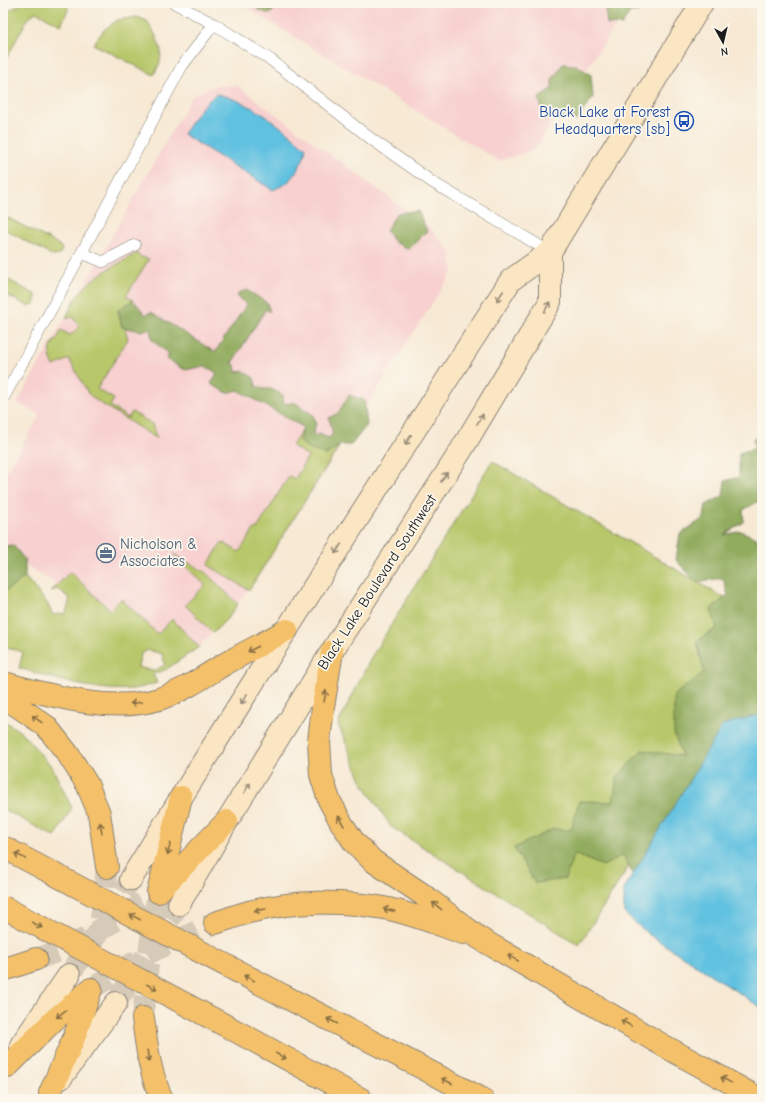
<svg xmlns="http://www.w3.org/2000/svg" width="765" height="1102" font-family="'Comic Neue',sans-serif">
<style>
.built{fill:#f7d0cf}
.green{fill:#b8c76a;stroke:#6a7243;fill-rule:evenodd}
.forest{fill:#92ac5e;stroke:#57643d}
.water{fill:#61c1e0;stroke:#3e6e7e}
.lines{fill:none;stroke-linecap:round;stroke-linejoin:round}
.secondary-tunnel{stroke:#d6cab8;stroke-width:22;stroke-dasharray:22 11;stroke-linecap:butt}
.highway-tunnel{stroke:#d6cab8;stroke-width:22;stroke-dasharray:22 11;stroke-linecap:butt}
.lane-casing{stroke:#8a8278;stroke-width:12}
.secondary-casing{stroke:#8a8278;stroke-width:24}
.highway-casing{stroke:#8a8278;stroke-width:24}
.lane{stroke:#fff;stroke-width:11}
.secondary{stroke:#fbe6c3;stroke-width:22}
.highway{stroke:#f4c16a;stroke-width:22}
.highway-bridge-casing{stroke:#8a8278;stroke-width:24;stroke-linecap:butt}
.highway-bridge{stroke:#f4c16a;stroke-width:22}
.oneway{stroke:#978b78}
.oneway2{stroke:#886e43}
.labels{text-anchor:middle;stroke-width:3.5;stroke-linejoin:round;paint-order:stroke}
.transit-label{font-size:15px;fill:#164399;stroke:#fbf7ec;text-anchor:end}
.service-label{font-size:15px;fill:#4e5e75;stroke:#fbf7ec;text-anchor:start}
.street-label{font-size:15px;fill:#1c1c1c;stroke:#fbf7ec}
</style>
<rect width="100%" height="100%" fill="#fbf7ec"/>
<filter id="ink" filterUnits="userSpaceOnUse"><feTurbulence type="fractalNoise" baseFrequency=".025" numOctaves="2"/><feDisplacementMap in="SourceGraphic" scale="8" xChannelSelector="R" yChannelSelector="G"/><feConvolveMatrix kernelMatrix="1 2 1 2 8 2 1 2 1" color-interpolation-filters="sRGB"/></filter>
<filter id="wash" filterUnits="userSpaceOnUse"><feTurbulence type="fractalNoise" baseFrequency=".012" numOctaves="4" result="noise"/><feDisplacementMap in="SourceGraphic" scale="16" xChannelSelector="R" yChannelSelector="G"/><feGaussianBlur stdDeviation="0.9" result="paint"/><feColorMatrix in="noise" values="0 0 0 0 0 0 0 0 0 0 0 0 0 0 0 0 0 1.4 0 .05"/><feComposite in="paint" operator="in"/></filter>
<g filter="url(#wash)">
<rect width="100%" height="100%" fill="#f7e9d4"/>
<path class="built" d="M239 3H630L535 149 499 161Z
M236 85 429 227 451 253 453 271 374 394 251 587 199 647 173 657 3 551V478L40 415 17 403 192 96 215 86Z"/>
<path class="green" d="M23 3H67L68 10 61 25 36 12 28 18 3 65V14Z
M137 17 147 21 156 36 161 50 160 63 154 75 93 44 104 30 117 20Z
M5 218H8L58 244 62 248C61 254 59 256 53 256L4 229 3 221Z
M137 253 139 256 149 259 126 296 133 300 118 311 122 327 125 328 128 339 97 389 114 399 110 406 128 418 132 412 152 424 157 439 94 399 88 393 69 359 54 366C48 355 49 351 54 341H56L61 330 70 335 80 327 73 317 66 318C82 279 103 273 137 253Z
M3 277 36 295V298L34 304 28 306 3 293Z
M304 427 326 455 340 445 249 590 208 565 222 542 239 552 255 528 257 529 289 476 295 479 308 456 292 446Z
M492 461 762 620V656L579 945 391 827 362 782 338 724 372 656Z
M173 554 205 572 238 604 227 619 213 633 185 605 205 585Z
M70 572 110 610 121 599 158 634 172 619 199 647 165 670 153 674 157 683C149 685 141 688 133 689 93 692 56 679 19 668L23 652 3 647V589L7 590 25 577 47 603 53 615 66 613 70 599 58 589 51 591ZM148 650 162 654 165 665 153 671 138 667 141 654Z
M3 720 22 733 52 767 72 808 55 837 3 809Z"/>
<path class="forest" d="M253 3H280L270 14 258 10Z
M611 3H652L649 10 630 12 622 25 607 24 605 6Z
M563 64 576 65 591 75 593 97 576 121 567 114 561 119H544L539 98 552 88V80Z
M418 211 427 231 409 249 394 242 386 230 397 213Z
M247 290 267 303 270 312 266 309 232 363 235 365 236 372 244 371 254 378 256 386 263 389H271L283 395V402L287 404 294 402 313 415 316 423 313 436 320 434 328 438 333 434 329 418 338 413 349 395 364 400 367 425 351 445H340L326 455 309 449 299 441 303 427 238 390 227 393 211 384 217 373 205 366 185 370 166 359 169 354 152 340 150 328 141 331 122 327 118 310 133 300 141 309 145 315 151 312 215 352 247 304 238 298V293Z
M762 435V486L756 492 759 501 743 510 744 522 724 535 741 531 758 539 762 558V740L638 885 623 855 603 866 574 854 565 879 535 883 514 848 553 829 571 830 579 801 613 802 617 777 642 750 682 756 674 733V695L704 672 697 641 717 628 711 609 728 595 723 578 696 582 676 560 680 534 704 518 706 505 723 496 725 481 739 477V453L755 448 753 438Z
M13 545 25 560V577L7 590 3 589V546Z"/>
<path class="water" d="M216 94C251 101 279 125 306 148L303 160 296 172 287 183 273 190 183 134 201 108Z
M762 714V1008L648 934 624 913V889L723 725Z"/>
</g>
<g filter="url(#ink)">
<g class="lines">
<path class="secondary-tunnel" d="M69 975 100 930 131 879
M116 1003 179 904"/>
<path class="highway-tunnel" d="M101 919 107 867
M36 959C80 945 120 919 158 892
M91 989 149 953 215 923
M143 1018 149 953 158 892"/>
<defs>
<path id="lane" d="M174 3 214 24 271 60 370 138 432 182 550 252
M82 253 103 262 135 245
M3 399 182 66 214 24"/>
<path id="secondary" d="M131 879C253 679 381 483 507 286L511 280 550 252 702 3
M179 904 227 821 332 651 460 452 550 302V252
M21 1045 69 975
M61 1078 116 1003"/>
<path id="highway" d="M332 651 323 707 319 741 321 775 329 800 342 824 354 842 373 861 422 894 479 938 659 1043 760 1099
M3 683C50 695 110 714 159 699 183 691 202 678 223 665 244 653 266 642 287 630
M3 696 46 726 68 754 87 784 99 813 107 867
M159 889 181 797
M158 892 227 821
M215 923C228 919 240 914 253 911 295 901 342 900 384 908 411 913 437 924 463 933
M3 970 36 959
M284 996 482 1099
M143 1018C147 1048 149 1071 162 1099
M247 1037 361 1099
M7 1067 55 1019 91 989
M50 1093 74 1038 91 989"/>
</defs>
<use href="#lane" class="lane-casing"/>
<use href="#secondary" class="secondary-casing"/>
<use href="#highway" class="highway-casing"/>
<use href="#lane" class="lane"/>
<use href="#secondary" class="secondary"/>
<use href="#highway" class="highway"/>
<defs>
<path id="highway-bridge" d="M3 847 284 996
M3 907 247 1037"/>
</defs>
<use href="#highway-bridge" class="highway-bridge-casing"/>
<use href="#highway-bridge" class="highway-bridge"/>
</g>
<defs><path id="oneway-shaft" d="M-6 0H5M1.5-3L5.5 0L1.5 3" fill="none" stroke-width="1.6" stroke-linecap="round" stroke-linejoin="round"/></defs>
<g class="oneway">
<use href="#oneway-shaft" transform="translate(500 296) rotate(123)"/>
<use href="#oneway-shaft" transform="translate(547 307) rotate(-62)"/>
<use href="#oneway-shaft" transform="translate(480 419) rotate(-59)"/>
<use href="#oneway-shaft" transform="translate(408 440) rotate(123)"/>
<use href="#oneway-shaft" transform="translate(444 477) rotate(-57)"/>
<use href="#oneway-shaft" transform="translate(338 549) rotate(123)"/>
<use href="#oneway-shaft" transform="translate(244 699) rotate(122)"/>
<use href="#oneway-shaft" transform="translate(247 788) rotate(-58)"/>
</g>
<g class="oneway2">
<use href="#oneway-shaft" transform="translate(253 649) rotate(152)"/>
<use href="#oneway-shaft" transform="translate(325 696) rotate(-81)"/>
<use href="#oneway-shaft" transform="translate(136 703) rotate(173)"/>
<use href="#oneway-shaft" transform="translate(37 719) rotate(-144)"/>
<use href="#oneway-shaft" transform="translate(341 821) rotate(-120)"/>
<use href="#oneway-shaft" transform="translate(101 828) rotate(-99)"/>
<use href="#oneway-shaft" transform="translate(169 849) rotate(104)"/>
<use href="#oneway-shaft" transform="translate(20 856) rotate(-152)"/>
<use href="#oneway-shaft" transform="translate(437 906) rotate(-142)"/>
<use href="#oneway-shaft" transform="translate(260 910) rotate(170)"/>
<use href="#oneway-shaft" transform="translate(389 910) rotate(-167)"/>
<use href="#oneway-shaft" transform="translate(135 917) rotate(-152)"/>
<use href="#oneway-shaft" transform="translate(37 925) rotate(28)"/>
<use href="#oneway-shaft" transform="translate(513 958) rotate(-150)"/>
<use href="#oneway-shaft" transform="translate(249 978) rotate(-152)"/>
<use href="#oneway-shaft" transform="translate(152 987) rotate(28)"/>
<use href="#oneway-shaft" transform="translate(61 1014) rotate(140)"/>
<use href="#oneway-shaft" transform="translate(332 1021) rotate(-153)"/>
<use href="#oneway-shaft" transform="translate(626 1023) rotate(-150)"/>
<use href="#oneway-shaft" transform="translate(148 1056) rotate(81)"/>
<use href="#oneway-shaft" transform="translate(281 1056) rotate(28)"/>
<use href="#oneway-shaft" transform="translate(726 1080) rotate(-151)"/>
<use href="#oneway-shaft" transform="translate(447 1081) rotate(-153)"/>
</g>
</g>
<defs>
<symbol id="bus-ring" viewBox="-11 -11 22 22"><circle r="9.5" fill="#fbf7ec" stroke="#1a4fb4" stroke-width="1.5"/><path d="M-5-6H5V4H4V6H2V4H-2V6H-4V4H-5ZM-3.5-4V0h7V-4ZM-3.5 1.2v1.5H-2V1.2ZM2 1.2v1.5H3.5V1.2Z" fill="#1a4fb4"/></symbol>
<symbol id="office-ring" viewBox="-11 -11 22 22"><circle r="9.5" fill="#fbf7ec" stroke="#5c6f8a" stroke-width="1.5"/><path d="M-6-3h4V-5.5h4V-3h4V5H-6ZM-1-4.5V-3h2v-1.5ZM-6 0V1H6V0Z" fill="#5c6f8a"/></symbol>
</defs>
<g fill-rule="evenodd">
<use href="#bus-ring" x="673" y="110" width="22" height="22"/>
<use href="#office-ring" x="95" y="542" width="22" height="22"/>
</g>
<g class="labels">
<g class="transit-label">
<text x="670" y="117">Black Lake at Forest<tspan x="670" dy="17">Headquarters [sb]</tspan></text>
</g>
<g class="service-label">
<text x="120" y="549">Nicholson &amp;<tspan x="120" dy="17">Associates</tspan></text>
</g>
<g class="street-label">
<text transform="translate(377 582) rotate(-57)" y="5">Black Lake Boulevard Southwest</text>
</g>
</g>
<rect width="765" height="1102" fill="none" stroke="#fbf7ec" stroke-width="16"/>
<g transform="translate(723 42) rotate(172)" stroke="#fbf7ec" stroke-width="3" paint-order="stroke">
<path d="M0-3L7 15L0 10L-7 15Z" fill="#1c1c1c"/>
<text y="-6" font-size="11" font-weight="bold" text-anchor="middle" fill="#1c1c1c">N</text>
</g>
</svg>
